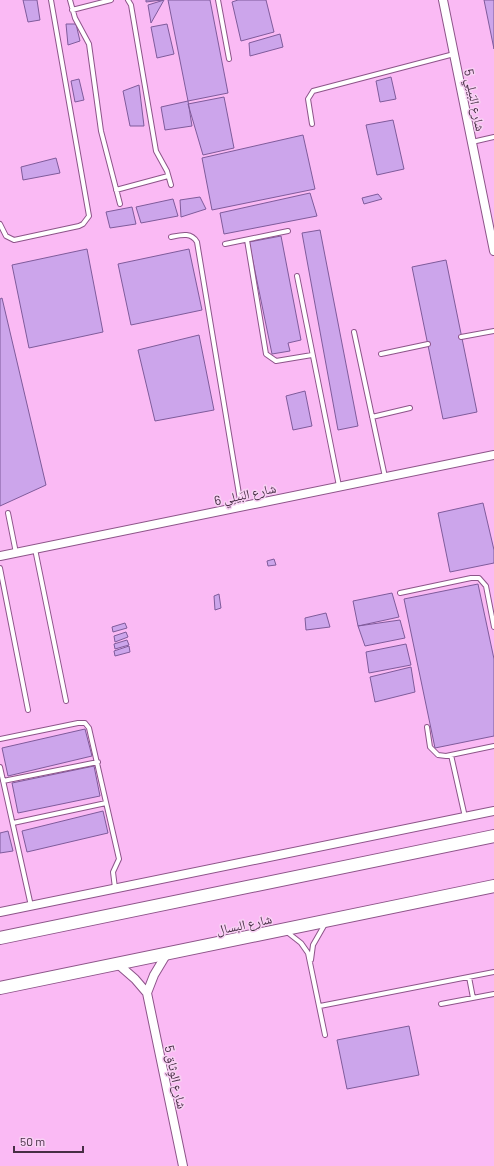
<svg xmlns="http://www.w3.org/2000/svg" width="494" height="1166" font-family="Barlow,'Noto Naskh Arabic',sans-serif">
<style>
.building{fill:#cca5eb;stroke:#7f5b9b}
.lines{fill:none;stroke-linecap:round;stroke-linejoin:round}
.lane-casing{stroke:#8d5489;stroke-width:6}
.street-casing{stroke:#8d5489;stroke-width:10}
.secondary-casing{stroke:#8d5489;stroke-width:14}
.lane{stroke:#fff;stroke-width:4}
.street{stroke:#fff;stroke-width:8}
.secondary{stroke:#fff;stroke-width:12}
.labels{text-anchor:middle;stroke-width:3;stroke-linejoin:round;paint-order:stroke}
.street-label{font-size:13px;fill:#472e45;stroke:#f8d1f4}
</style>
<rect width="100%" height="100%" fill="#fabaf4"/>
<path class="building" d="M23 0H37L40 20 28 22Z
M146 0H162L146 2Z
M164 0 151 23 148 5Z
M168 0H210L228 93 188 101Z
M238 0H266L274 32 241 41 232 2Z
M484 0H494V49Z
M66 24H76L80 41 68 45Z
M167 24 174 54 157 58 151 27Z
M280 34 283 47 250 56 249 43Z
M391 77 396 99 380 102 376 81Z
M79 79 84 100 75 102 71 81Z
M139 85 144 126H130L123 91Z
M224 97 234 148 203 155 188 104Z
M188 101 192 126 165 130 161 107Z
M393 120 404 169 377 175 366 125Z
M303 135 315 189 212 210 202 158Z
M56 158 60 173 23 180 21 167Z
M310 193 317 216 224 234 220 213Z
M378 194 382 199 364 204 362 198Z
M200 197 206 209 181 217 180 200Z
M173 199 178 216 141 223 136 207Z
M132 207 136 224 110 228 106 212Z
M320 230 358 426 338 430 302 233Z
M281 236 301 340 288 343 290 351 272 354 249 242Z
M87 249 103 332 29 348 12 265Z
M189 249 202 310 131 325 118 264Z
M446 260 477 412 443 419 412 267Z
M2 298 46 485 0 506V299Z
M199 335 214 410 155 421 138 350Z
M305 391 312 426 293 430 286 396Z
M483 503 494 550V563L450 572 438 513Z
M274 559 276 565 268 566 267 561Z
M478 584 494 659V736L435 748 404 599Z
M392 593 399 617 358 626 353 601Z
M219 594 221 608 215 610 214 596Z
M326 613 330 627 306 630 305 618Z
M400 620 405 638 365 646 358 626Z
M125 623 127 628 113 632 112 627Z
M126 632 128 637 115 642 114 636Z
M127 640 129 645 115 649 114 644Z
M406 644 411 665 369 673 366 652Z
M129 646 130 652 115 656 114 651Z
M411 667 415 692 375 702 370 677Z
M85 729 92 756 8 776 2 748Z
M94 766 100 796 18 813 12 783Z
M103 811 108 833 27 852 22 831Z
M8 831 13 851 0 853V833Z
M409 1026 419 1075 347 1089 337 1040Z"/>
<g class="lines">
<defs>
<path id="lane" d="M70 0 75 18 89 44 101 131 120 204
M128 0 131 5 156 151 167 171 171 185
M218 0 229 59
M72 10 111 0
M312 124 308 99 313 91 454 54
M472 142 494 137
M116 190 168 176
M0 224 6 236 14 240 79 226 83 224 89 216 51 0
M171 237C181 235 191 232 197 242L241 506
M247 240 266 354 276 361 312 355
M225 244 288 231
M297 276 339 486
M354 332 385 477
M461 337 494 331
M381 354 428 344
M372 417 410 408
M8 513 16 553
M35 549 66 701
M0 568 28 710
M400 593 471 578H479L486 586 494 627
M427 727 430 747 438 755 446 756 494 746
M0 739 78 723H85L89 728 119 859 113 872 115 888
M451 755 465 817
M0 767 31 906
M3 781 98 762
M13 823 106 803
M287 932 301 943 308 953 325 1035
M311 960 313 945 325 924
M469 977 473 998
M441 1004 494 994
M320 1006 494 972"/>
<path id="street" d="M443 0 494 251
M0 556 494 455
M0 912 494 811
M119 965 135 979 147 993 183 1166
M147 993 154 975 166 955"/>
<path id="secondary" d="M0 938 494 836
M0 988 494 886"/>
</defs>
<use href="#lane" class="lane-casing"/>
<use href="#street" class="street-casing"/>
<use href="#secondary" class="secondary-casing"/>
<use href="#lane" class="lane"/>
<use href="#street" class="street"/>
<use href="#secondary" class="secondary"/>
</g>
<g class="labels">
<g class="street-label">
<text transform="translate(475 100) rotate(79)" y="5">شارع البَيلِي 5</text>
<text transform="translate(245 494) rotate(-12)" y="5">شارع البَيلِي 6</text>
<text transform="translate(244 924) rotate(-12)" y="5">شارع البسال</text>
<text transform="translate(176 1077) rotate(78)" y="5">شارع الوِثاق 5</text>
</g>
</g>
<path d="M14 1146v6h69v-6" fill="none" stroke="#472e45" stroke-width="2"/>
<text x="20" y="1146" font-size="12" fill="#472e45" stroke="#f8d1f4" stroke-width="3" paint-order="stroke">50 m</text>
</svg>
